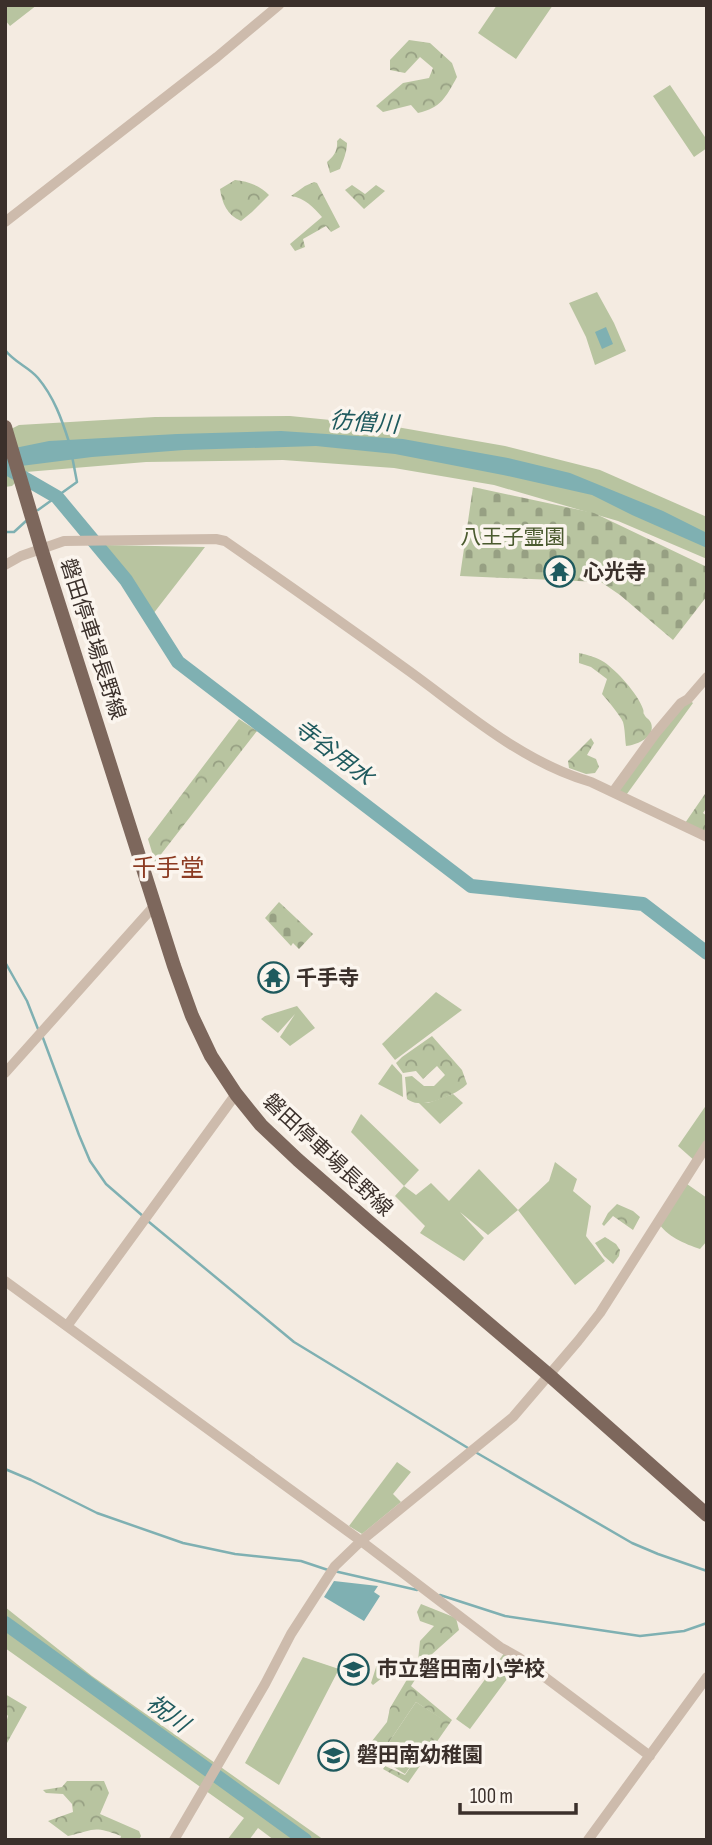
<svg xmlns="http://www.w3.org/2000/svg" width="712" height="1845" font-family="'Sofia Sans Condensed','Noto Sans JP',sans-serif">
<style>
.green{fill:#b8c4a0}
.forest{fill:url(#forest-crowns)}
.cemetery{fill:url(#cemetery-stones)}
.water{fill:#7fb0b2}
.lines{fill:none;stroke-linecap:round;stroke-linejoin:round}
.stream{stroke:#7fb0b2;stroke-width:2.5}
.river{stroke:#7fb0b2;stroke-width:14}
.minor{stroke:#cdbbac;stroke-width:10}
.major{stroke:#7d675c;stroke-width:14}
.labels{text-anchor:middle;stroke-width:7;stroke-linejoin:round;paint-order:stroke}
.park-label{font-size:21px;fill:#4a5a2e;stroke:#fbf5ee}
.poi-label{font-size:21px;font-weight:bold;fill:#3b302b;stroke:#fbf5ee;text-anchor:start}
.street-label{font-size:21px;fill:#3b302b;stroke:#fbf5ee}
.water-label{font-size:23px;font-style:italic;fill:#1f5a5e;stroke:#fbf5ee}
.quarter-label{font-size:24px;fill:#8c3b22;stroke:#fbf5ee}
</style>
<defs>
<pattern id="forest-crowns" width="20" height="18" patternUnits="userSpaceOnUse" patternTransform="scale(1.75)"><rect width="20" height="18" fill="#b8c4a0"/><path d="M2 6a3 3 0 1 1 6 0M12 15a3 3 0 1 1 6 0" fill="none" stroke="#97a083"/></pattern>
<pattern id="cemetery-stones" width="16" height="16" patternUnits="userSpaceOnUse" patternTransform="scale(1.75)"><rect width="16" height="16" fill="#b8c4a0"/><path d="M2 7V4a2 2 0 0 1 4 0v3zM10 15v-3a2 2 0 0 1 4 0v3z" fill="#97a083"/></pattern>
</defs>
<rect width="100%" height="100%" fill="#f4ebe1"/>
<path class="green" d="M5 5H37L10 26 5 20Z
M497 5H553L516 59 478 33Z
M670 85 707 140V148L694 157 653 96Z
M597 292 614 323 626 351 595 365 586 337 569 303Z
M290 416 391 426 505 446 600 470 707 517V559L618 521 494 485 394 468 283 460 146 462 26 472 12 486 5 487V432L19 425 155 417Z
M105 545 205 547 153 614Z
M688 699 693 703 624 798 613 792Z
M436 992 462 1010 395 1060 382 1044Z
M297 1006 315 1028 290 1046 280 1037 295 1014 278 1033 261 1019 265 1016Z
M392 1064 402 1075 403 1097 378 1084Z
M453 1094 463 1103 440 1124 419 1103H428Z
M707 1104V1152L696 1162 678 1146Z
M361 1114 419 1170 404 1186 416 1195 431 1183 449 1201 479 1169 518 1210 549 1181 555 1162 577 1179 573 1191 591 1206 586 1236 605 1261 575 1285 518 1210 488 1235 460 1212 484 1238 464 1261 420 1233 425 1226 395 1196 404 1186 351 1132Z
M687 1184 707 1198V1241L700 1249C685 1244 666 1236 658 1222Z
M397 1462 411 1472 393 1494 401 1502 362 1534 349 1526Z
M5 1607 92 1676 324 1840H274L258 1828 249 1840H227L244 1818 5 1648Z
M505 1652 519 1663 470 1729 456 1719Z
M303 1657 339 1669 279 1785 245 1763Z
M416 1702 444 1720 405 1774 392 1766 383 1751Z"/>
<path class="forest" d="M409 40 430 43 452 63 457 77C446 97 441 108 418 113L411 105 383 112 376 106 403 83 429 78 433 68 420 57 405 73 390 70V60Z
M340 138 347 143C347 152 343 161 340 169L330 173 327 162C334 156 338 150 337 141Z
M235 180C247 181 261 186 269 195L252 212 241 221C227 215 222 203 220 189Z
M314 182 317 183 340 227 331 232 326 226 303 239 305 247 295 251 290 244 322 217C313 207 305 198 291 196L305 186Z
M352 185 365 194 376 185 385 191 364 209 345 190Z
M579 653C588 655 596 657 604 662 617 671 638 694 643 709 644 711 643 713 644 714 646 719 649 718 651 723 656 737 637 745 626 746 625 739 625 729 623 722 620 715 608 701 602 694L607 679 591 667 579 663Z
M239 719 257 731 155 862 148 839Z
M591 738 594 743 587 755 596 759 599 767 595 773 586 774 569 768 568 761Z
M707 791V807L703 813 707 816V837L683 826Z
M432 1036 462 1070 467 1084C459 1093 431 1105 418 1103 414 1103 410 1101 407 1099L405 1077 412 1076 424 1086H434L445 1075 437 1066 423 1079 416 1071 403 1073 396 1063 402 1057Z
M617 1204 633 1211 640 1217 633 1230 613 1216 604 1226 602 1224 608 1213Z
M605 1237 616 1244 620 1250 619 1256 613 1264 604 1256 595 1243Z
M421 1604 456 1618 459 1630 431 1655 411 1686 452 1720 408 1783 383 1769 385 1766 405 1775 443 1720 416 1702 383 1751 384 1757 379 1764 373 1758 372 1741 387 1722 390 1708 418 1661 420 1641 434 1626 420 1621 417 1612Z
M378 1661 386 1662 388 1666 382 1678 373 1685 371 1683Z
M5 1694 27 1707 7 1743 5 1742V1727L8 1716 5 1712Z
M67 1781H104L109 1793 100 1814 139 1831 141 1836 139 1840H120L121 1836C92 1825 95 1830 68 1836L48 1821 73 1812 72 1804 63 1794 46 1793 43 1790 62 1787Z"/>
<path class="cemetery" d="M473 487 594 513 707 567V596L673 640 620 595 601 582 460 576Z
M279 902 313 934 299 949 293 943 291 946 265 918Z"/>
<path class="water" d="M606 327 613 344 602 349 595 332Z
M281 431 403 439 508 458 570 473 663 511 707 533V548L632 515 592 495 503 475 395 454 316 446 184 450 92 457 5 468V450L49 441 177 434Z
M334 1581 378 1586 374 1592 380 1596 364 1621 324 1597Z"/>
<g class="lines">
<path class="stream" d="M5 350C15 363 29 367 38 378 54 397 62 420 69 442
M38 510 77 482 72 456
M5 532H14L26 521
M5 962 27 1001 38 1029
M43 1038 79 1135 90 1161 106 1184 144 1217
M149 1222 294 1342 468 1448
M477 1453 632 1543 658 1554 707 1571
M5 1469 31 1480 97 1513 183 1543 235 1554 301 1561 328 1570
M334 1571 417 1590
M440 1595 505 1616 640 1636 684 1631 707 1623"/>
<path class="river" d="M5 467 57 497 126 580 178 662 471 886 643 904 707 953
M5 1623 305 1840"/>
<path class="minor" d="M5 222 217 57 279 5
M5 565 21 556 64 541 216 539 225 541C287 584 348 627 409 671 467 713 522 762 591 782L707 837
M613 792 655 734 681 703 688 699 707 677
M5 1073 155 905
M5 1281 361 1541 500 1647 518 1657 650 1756
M67 1326 236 1094
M174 1840 265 1684 291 1634 335 1566 361 1541 513 1417 578 1341 600 1313 707 1145
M588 1840 707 1677"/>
<path class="major" d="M5 427 41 548 174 966 192 1016 211 1056 236 1094 261 1125 298 1160 369 1222 549 1375 707 1515"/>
</g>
<defs>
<symbol id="temple-ring" viewBox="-11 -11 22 22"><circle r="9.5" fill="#fbf5ee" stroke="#1f5a5e" stroke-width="1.5"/><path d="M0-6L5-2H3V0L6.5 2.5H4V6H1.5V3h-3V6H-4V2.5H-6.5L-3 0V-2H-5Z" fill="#1f5a5e"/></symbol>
<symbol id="school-ring" viewBox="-11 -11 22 22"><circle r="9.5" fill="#fbf5ee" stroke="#1f5a5e" stroke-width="1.5"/><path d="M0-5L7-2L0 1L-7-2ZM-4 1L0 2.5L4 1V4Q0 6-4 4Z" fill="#1f5a5e"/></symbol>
</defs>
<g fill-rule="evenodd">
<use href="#temple-ring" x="542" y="554" width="35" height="35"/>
<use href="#temple-ring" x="256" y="960" width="35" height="35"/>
<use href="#school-ring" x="336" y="1652" width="35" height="35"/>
<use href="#school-ring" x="316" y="1738" width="35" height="35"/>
</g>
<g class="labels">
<g class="park-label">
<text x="513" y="544">八王子霊園</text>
</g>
<g class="poi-label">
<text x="583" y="579">心光寺</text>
<text x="296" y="985">千手寺</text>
<text x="377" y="1676">市立磐田南小学校</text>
<text x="357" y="1762">磐田南幼稚園</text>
</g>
<g class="street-label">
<text transform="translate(93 639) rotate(72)" y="7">磐田停車場長野線</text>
<text transform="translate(328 1155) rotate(43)" y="7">磐田停車場長野線</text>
</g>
<g class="water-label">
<text transform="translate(364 422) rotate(4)" y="8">彷僧川</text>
<text transform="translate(334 752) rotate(37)" y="8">寺谷用水</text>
<text transform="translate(168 1713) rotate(36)" y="8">祝川</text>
</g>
<g class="quarter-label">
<text x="168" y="876">千手堂</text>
</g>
</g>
<rect width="712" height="1845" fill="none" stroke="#3b302b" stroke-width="14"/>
<path d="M460 1803v10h116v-10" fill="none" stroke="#3b302b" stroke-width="3.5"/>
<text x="470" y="1803" font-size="21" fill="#3b302b" stroke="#fbf5ee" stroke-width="5" paint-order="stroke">100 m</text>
</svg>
